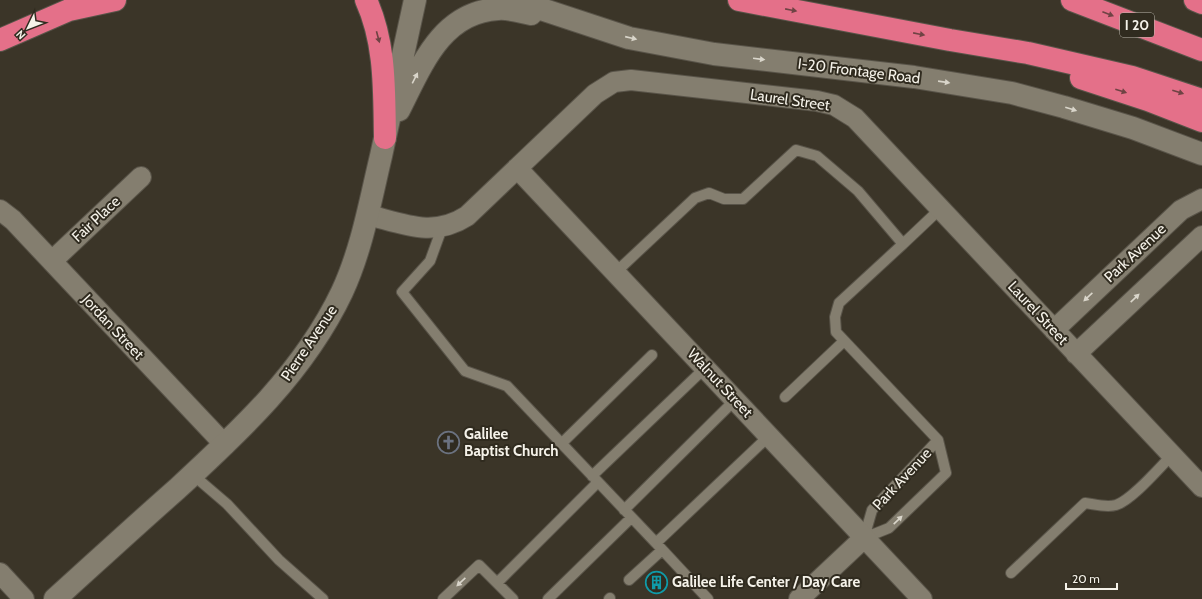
<svg xmlns="http://www.w3.org/2000/svg" width="1202" height="599" font-family="Cabin,sans-serif">
<style>
.lines{fill:none;stroke-linecap:round;stroke-linejoin:round}
.lane-casing{stroke:#595449;stroke-width:12}
.street-casing{stroke:#595449;stroke-width:22}
.secondary-casing{stroke:#595449;stroke-width:24}
.highway-casing{stroke:#595449;stroke-width:24}
.lane{stroke:#847e6f;stroke-width:10}
.street{stroke:#847e6f;stroke-width:20}
.secondary{stroke:#847e6f;stroke-width:22}
.highway{stroke:#e47089;stroke-width:22}
.oneway{fill:#6f4344}
.oneway2{fill:#d9d5ca}
.labels{text-anchor:middle;stroke-width:4;stroke-linejoin:round;paint-order:stroke}
.shield{fill:#302b1f;stroke:#bab6ac;stroke-width:1}
.shield-label{font-size:14px;font-weight:bold;fill:#f5f2e9}
.street-label{font-size:15px;fill:#f5f2e9;stroke:#302b1f}
.poi-label{font-size:15px;font-weight:bold;fill:#f5f2e9;stroke:#302b1f;text-anchor:start}
</style>
<rect width="100%" height="100%" fill="#3b3528"/>
<g class="lines">
<defs>
<path id="lane" d="M442 228 430 261 402 292 465 371 507 386 656 543 769 436
M903 244 940 209
M616 272 695 198 709 193 724 199H743L796 150 817 156 858 191 903 244 839 303 835 317 836 332 938 440 946 473 889 528 864 538
M785 397 844 341
M561 444 652 355
M192 474 227 504 279 560 323 599
M592 476 705 368
M624 510 735 400
M864 538 872 510 938 440
M656 543 708 599
M1011 573 1085 503C1094 504 1106 508 1116 505 1132 500 1159 468 1172 455
M629 580 662 550
M443 599 479 565 497 583
M513 599 497 583 598 482
M548 599 631 518
M609 599 610 598"/>
<path id="street" d="M517 168 922 599
M0 210 13 220 225 445
M368 215C404 224 433 238 467 216L595 94 614 82 631 80 817 101 834 105 855 118 1202 487
M52 261 141 177
M1054 330 1181 210 1202 199
M1076 354 1202 236
M0 573 24 599
M799 599 864 538"/>
<path id="secondary" d="M514 0 629 38 714 54 914 77 1012 93 1064 107 1133 128 1202 154
M399 110C421 67 441 12 498 9 509 8 521 12 531 14
M55 599C96 562 136 525 177 489 240 431 304 372 342 292 362 249 370 202 381 156 392 104 404 52 415 0"/>
<path id="highway" d="M366 0C386 44 384 91 385 138
M739 0 950 40 1028 53 1132 77 1202 100
M1072 0 1202 50
M1195 0 1202 3
M0 40 69 10 115 0
M1081 78 1148 100 1202 121"/>
</defs>
<use href="#lane" class="lane-casing"/>
<use href="#street" class="street-casing"/>
<use href="#secondary" class="secondary-casing"/>
<use href="#highway" class="highway-casing"/>
<use href="#lane" class="lane"/>
<use href="#street" class="street"/>
<use href="#secondary" class="secondary"/>
<use href="#highway" class="highway"/>
</g>
<defs><path id="oneway-solid" d="M-6-.8H1V-3.2L6.5 0L1 3.2V.8H-6Z"/></defs>
<g class="oneway">
<use href="#oneway-solid" transform="translate(791 10) rotate(11)"/>
<use href="#oneway-solid" transform="translate(1108 14) rotate(21)"/>
<use href="#oneway-solid" transform="translate(919 34) rotate(11)"/>
<use href="#oneway-solid" transform="translate(378 37) rotate(75)"/>
<use href="#oneway-solid" transform="translate(1121 91) rotate(18)"/>
<use href="#oneway-solid" transform="translate(1178 92) rotate(18)"/>
</g>
<g class="oneway2">
<use href="#oneway-solid" transform="translate(631 38) rotate(13)"/>
<use href="#oneway-solid" transform="translate(759 59) rotate(7)"/>
<use href="#oneway-solid" transform="translate(415 78) rotate(-63)"/>
<use href="#oneway-solid" transform="translate(944 82) rotate(8)"/>
<use href="#oneway-solid" transform="translate(1071 109) rotate(17)"/>
<use href="#oneway-solid" transform="translate(1088 297) rotate(137)"/>
<use href="#oneway-solid" transform="translate(1135 298) rotate(-44)"/>
<use href="#oneway-solid" transform="translate(898 520) rotate(-44)"/>
<use href="#oneway-solid" transform="translate(461 582) rotate(137)"/>
</g>
<defs>
<symbol id="church-ring" viewBox="-11 -11 22 22"><circle r="9.5" fill="#302b1f" stroke="#6b7280" stroke-width="1.5"/><path d="M-1.2-6h2.4v3.5h3.3v2.4h-3.3V6h-2.4V-.1h-3.3v-2.4h3.3Z" fill="#6b7280"/></symbol>
<symbol id="building-ring" viewBox="-11 -11 22 22"><circle r="9.5" fill="#302b1f" stroke="#0f9aa8" stroke-width="1.5"/><path d="M-4-6H4V6H1V3H-1V6H-4ZM-2.5-4.3h1.7v1.8h-1.7ZM.8-4.3h1.7v1.8H.8ZM-2.5-1h1.7V.8h-1.7ZM.8-1h1.7V.8H.8Z" fill="#0f9aa8"/></symbol>
</defs>
<g fill-rule="evenodd">
<use href="#church-ring" x="436" y="430" width="25" height="25"/>
<use href="#building-ring" x="644" y="570" width="25" height="25"/>
</g>
<g class="labels">
<rect class="shield" x="1120" y="13" width="34" height="24" rx="3"/>
<g class="shield-label">
<text x="1137" y="30">I 20</text>
</g>
<g class="street-label">
<text transform="translate(859 71) rotate(7)" y="5">I-20 Frontage Road</text>
<text transform="translate(790 100) rotate(8)" y="5">Laurel Street</text>
<text transform="translate(96 219) rotate(-43)" y="5">Fair Place</text>
<text transform="translate(1135 253) rotate(-43)" y="5">Park Avenue</text>
<text transform="translate(1038 313) rotate(47)" y="5">Laurel Street</text>
<text transform="translate(113 327) rotate(47)" y="5">Jordan Street</text>
<text transform="translate(309 343) rotate(-56)" y="5">Pierre Avenue</text>
<text transform="translate(720 383) rotate(47)" y="5">Walnut Street</text>
<text transform="translate(902 479) rotate(-47)" y="5">Park Avenue</text>
</g>
<g class="poi-label">
<text x="464" y="439">Galilee<tspan x="464" dy="17">Baptist Church</tspan></text>
<text x="672" y="587">Galilee Life Center / Day Care</text>
</g>
</g>
<g transform="translate(28 28) rotate(227)" stroke="#302b1f" stroke-width="3" paint-order="stroke">
<path d="M0-3L7 15L0 10L-7 15Z" fill="#f5f2e9"/>
<text y="-6" font-size="11" font-weight="bold" text-anchor="middle" fill="#f5f2e9">N</text>
</g>
<path d="M1066 583v6h51v-6" fill="none" stroke="#f5f2e9" stroke-width="2"/>
<text x="1072" y="583" font-size="12" fill="#f5f2e9" stroke="#302b1f" stroke-width="3" paint-order="stroke">20 m</text>
</svg>
